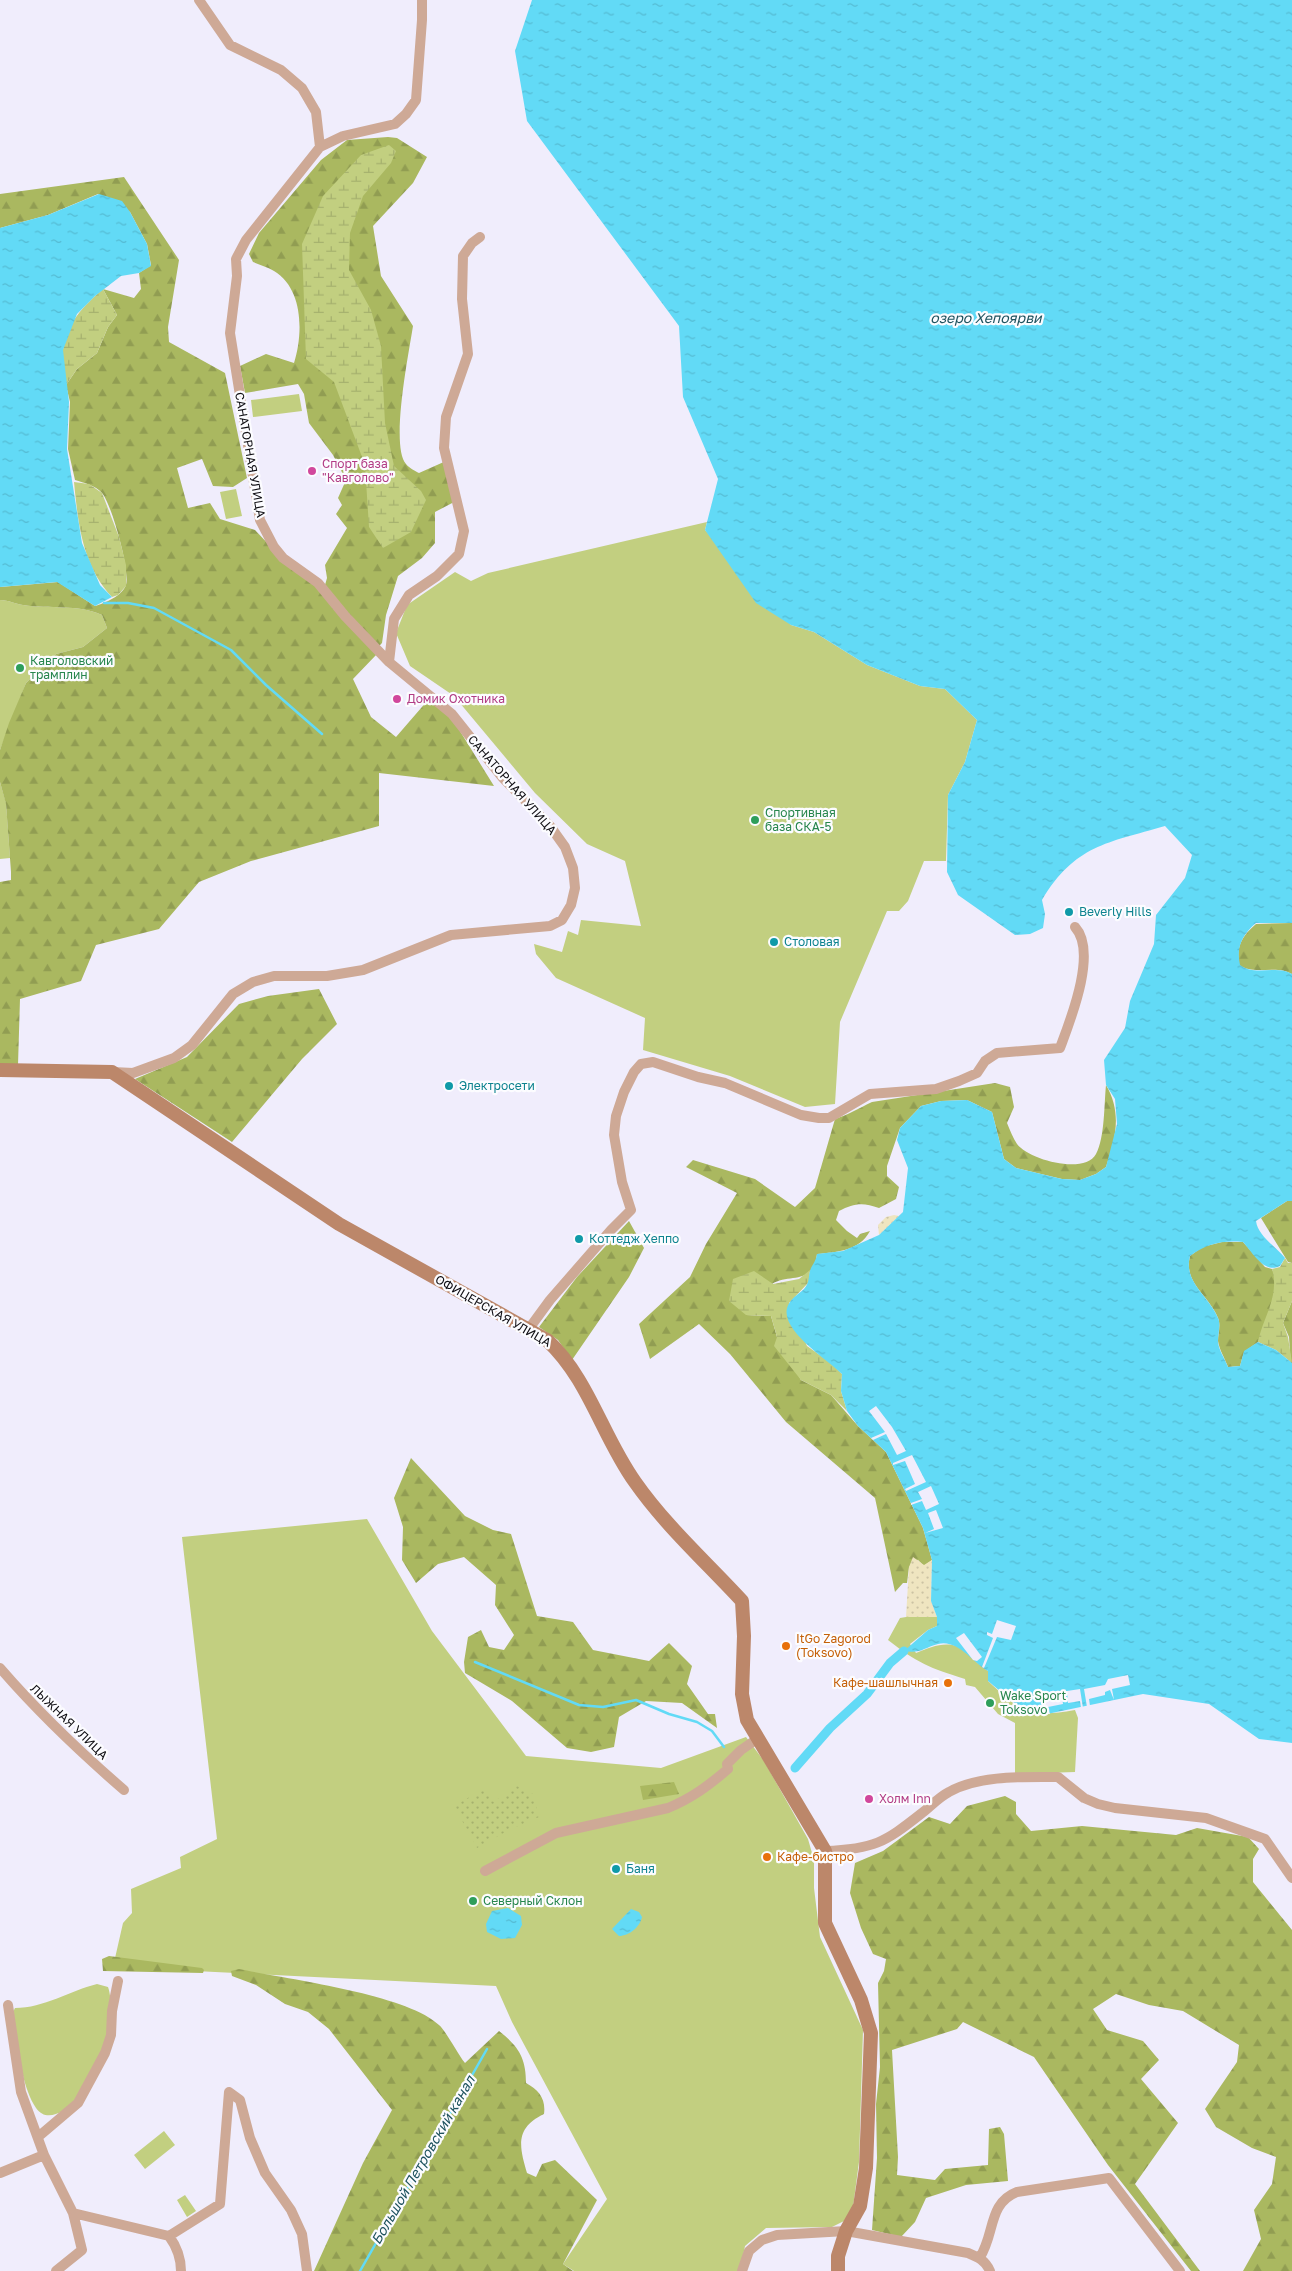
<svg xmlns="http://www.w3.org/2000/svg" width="1292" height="2271" font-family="'Golos Text',sans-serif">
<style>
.grass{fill:#c2cf80}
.forest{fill:url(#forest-firs)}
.wetland{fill:url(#wetland-marsh)}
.sand{fill:url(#sand-dots)}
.park{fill:url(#park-dots)}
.water{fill:url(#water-ripples)}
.pier{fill:#f0edfc}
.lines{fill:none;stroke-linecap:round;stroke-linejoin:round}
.stream{stroke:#62daf6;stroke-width:2.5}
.canal{stroke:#62daf6;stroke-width:9}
.street{stroke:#cea996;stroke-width:10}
.secondary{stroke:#bc876a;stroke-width:14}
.hotel-dot{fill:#d1479c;stroke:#fcfcff;stroke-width:2}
.leisure-dot{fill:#2e9e5b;stroke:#fcfcff;stroke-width:2}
.culture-dot{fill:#0f9aa8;stroke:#fcfcff;stroke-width:2}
.food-dot{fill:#e8710a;stroke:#fcfcff;stroke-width:2}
.labels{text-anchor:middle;stroke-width:4.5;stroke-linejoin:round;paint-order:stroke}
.street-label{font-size:12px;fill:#0f0e13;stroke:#fcfcff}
.hotel-label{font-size:12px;fill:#b23c85;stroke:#fcfcff;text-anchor:start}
.leisure-label{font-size:12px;fill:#27864d;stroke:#fcfcff;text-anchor:start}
.culture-label{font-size:12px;fill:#0d838f;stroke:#fcfcff;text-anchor:start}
.food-label{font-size:12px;fill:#c56008;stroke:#fcfcff;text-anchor:start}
.water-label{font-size:14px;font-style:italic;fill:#1e525e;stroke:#fcfcff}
</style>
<defs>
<pattern id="forest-firs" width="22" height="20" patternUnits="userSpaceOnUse" patternTransform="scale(1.25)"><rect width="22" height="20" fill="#aab860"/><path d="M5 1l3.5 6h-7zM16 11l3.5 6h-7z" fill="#919d52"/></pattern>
<pattern id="wetland-marsh" width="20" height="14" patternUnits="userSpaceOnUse" patternTransform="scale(1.25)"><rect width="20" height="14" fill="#c2cf80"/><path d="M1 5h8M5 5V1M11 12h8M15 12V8" fill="none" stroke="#a6b16e"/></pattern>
<pattern id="sand-dots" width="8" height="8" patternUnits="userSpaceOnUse" patternTransform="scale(1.25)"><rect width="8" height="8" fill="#efe5c0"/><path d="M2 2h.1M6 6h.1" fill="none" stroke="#ccc3a4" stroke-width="1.8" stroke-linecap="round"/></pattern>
<pattern id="park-dots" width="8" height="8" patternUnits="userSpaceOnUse" patternTransform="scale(1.25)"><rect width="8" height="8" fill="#c2cf80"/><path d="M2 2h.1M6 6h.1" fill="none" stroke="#a6b16e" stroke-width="1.8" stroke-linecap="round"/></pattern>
<pattern id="water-ripples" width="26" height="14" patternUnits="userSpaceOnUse" patternTransform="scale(1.25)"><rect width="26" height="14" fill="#62daf6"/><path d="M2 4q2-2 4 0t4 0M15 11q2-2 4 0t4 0" fill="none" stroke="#54bad2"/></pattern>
</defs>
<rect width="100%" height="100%" fill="#f0edfc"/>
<path class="grass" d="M299 394 302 411 253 417 251 400Z
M236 489 242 516 226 519 220 492Z
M707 522 705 530 791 625 814 632 867 665 920 686 945 689 977 720 965 762 948 795 946 861H924L908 901 899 911H887L840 1022 835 1104 805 1107 730 1076 643 1050 645 1018 556 978 536 954 534 944 562 952 568 931 578 935 581 920 641 926 625 861 587 844 535 793 454 696 410 666 396 633 407 605 455 572 471 581 488 573Z
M0 600C9 600 15 604 23 605 50 609 77 604 102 615L107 628 83 647 56 654 26 683 0 750Z
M0 782 6 803 10 858 0 859Z
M367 1519 432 1631 526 1756 661 1768 746 1737 764 1761 808 1839 814 1860V1888L820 1937 863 2030 859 2162 853 2207 844 2221 832 2227 766 2228 745 2246 740 2271H574L563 2264 607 2199 512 2022 496 1986 113 1967 123 1923 132 1913 131 1889 181 1868 180 1857 217 1839 182 1537Z
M906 1617H937V1626L928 1630 910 1644 916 1653C933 1646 952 1638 968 1653 974 1660 980 1666 988 1671V1681C1021 1712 1029 1718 1075 1710L1078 1718 1075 1772 1015 1774V1723L998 1714 975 1687 966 1685 965 1679C930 1668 917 1663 888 1640L900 1618Z
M97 1984 108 1987C112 1997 112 2025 109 2036 106 2045 81 2093 74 2101 65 2112 46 2123 36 2108 20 2084 17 2040 13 2012L15 2008C44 2008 69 1991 97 1984Z
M164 2131 175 2145 145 2169 134 2155Z
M185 2195 196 2211 187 2217 177 2200Z"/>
<path class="forest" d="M388 137 397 138 427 157 413 183 373 226 381 276 413 326C409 352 390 446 406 464 409 468 415 471 419 473L446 461 456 501 435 512V543L422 558 398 576 386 615 382 643 377 648 325 585 327 578 325 565 347 528 336 514 342 505 338 498 346 480 333 455 309 423 304 394 298 384 245 393 240 366 266 354 294 363C303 335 304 289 274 271 268 267 260 265 253 262L249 254 259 233 321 160 347 140Z
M124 177 179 260 168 327 169 342 225 373 247 478 233 487 213 486 202 459 177 468 188 508 210 503 220 519 255 530 289 566 309 576 377 654 353 679 371 717 396 737 428 700 450 715 494 786 379 773V826L251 861 199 882 159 929 96 945 81 981 20 999 18 1065H0V882L11 880V872L6 804 0 782V750L9 723 26 683 56 654 83 647 107 628 102 615C77 604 50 609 23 605 15 604 9 600 0 600V587L58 582 95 606C105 603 122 596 126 585 130 570 112 505 102 493 95 485 84 483 75 480L68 449 70 402 66 385 77 369 97 353 108 327 117 315 103 289 134 298 141 289 139 273 151 265 147 244 130 212 98 194 48 215 0 228V194Z
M1292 923V974C1276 964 1255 976 1239 965 1236 946 1242 936 1256 924Z
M319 989 337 1024 302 1059 232 1142 135 1079 187 1057 239 1004 268 996Z
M995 1083 1010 1087 1014 1107 1007 1123C1010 1130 1013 1138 1017 1144 1029 1160 1085 1175 1096 1154 1105 1137 1104 1104 1106 1085 1122 1112 1116 1139 1106 1167L1096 1174 1080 1180 1062 1179 1016 1168 1004 1159 992 1112 967 1100 941 1101 921 1106 900 1128 887 1166V1176L899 1187 896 1199 879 1208C863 1202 854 1203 839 1211L836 1220 847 1231 857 1238 860 1234 870 1231C859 1251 838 1252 817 1254 813 1286 789 1273 772 1284 763 1291 754 1306 746 1315L771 1316 777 1337 801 1380 831 1395 858 1426 886 1452 923 1528 932 1560 924 1566 918 1560 909 1567 907 1583H903L895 1592 875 1498 786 1422 730 1354 699 1324 650 1359 639 1324 690 1277 706 1244 737 1193 686 1167 693 1160 755 1179 795 1207 815 1188 835 1119C848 1115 859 1108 872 1102Z
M1287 1201H1292V1263L1288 1262 1261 1218Z
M629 1221 644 1248 629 1277 572 1360 558 1340 539 1327 577 1277Z
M1222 1242H1243L1265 1267 1272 1269 1277 1281 1267 1323 1258 1342 1244 1352 1240 1366 1228 1367C1225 1359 1219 1349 1218 1341 1218 1334 1221 1325 1218 1318 1209 1295 1183 1283 1190 1256L1202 1247Z
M1292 1301V1383L1289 1337 1283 1323Z
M411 1458 465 1516 493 1530 511 1534 537 1616 573 1622 593 1650 649 1661 669 1643 692 1666 687 1684 708 1714H715L717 1728 682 1703 646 1701 619 1717 614 1747 591 1752 567 1748 512 1701 465 1673 464 1662 468 1637 481 1630 489 1647 504 1650 514 1635 495 1605 496 1585 464 1557 438 1564 416 1583 402 1560 403 1527 394 1498Z
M674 1782 679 1794 643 1800 640 1786Z
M1005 1796 1016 1802V1814L1031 1831 1082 1826 1176 1835 1197 1828 1248 1837 1259 1849 1253 1859V1882L1292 1930V2271H1243L1261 2239 1254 2210 1272 2184 1276 2157 1252 2148 1216 2127 1205 2109 1237 2062 1239 2045 1183 2011 1149 2005 1116 1994 1093 2009 1107 2030 1143 2041 1159 2060 1141 2079 1178 2123 1135 2184 1200 2271H1191L1108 2165 1034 2057 963 2022 957 2029 892 2050 898 2157 897 2175 935 2180 945 2169 988 2165 989 2129 1000 2127 1004 2134 1008 2181 966 2185 926 2198 915 2222 901 2237 872 2230 877 2158 876 2104 880 2067 878 1983 884 1971 886 1959 873 1954 861 1928 850 1893 855 1863 883 1851 929 1817 950 1824 967 1806Z
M109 1956 202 1968 204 1970 203 1973 103 1971 102 1959Z
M239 1969C286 1979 407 1994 439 2025 446 2031 457 2053 465 2063L499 2031C518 2046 526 2057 526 2083 539 2090 546 2099 544 2114 515 2128 519 2146 527 2173L536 2177 542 2164 555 2160 597 2200 563 2264 573 2271H314L363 2163 392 2110 329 2029 308 2012 285 2004 256 1985 232 1976 231 1971Z"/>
<path class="wetland" d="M389 145 396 151 391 163 363 196 350 233 349 270 371 310 381 346 385 423 394 466 421 491 426 500 411 532 383 548 369 527 365 465 334 382 306 359 302 244 323 196 361 155Z
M103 289 117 315 108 327 97 353 77 369 66 385C65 374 61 361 63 350 66 324 84 305 103 289Z
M74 482 89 484 102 493 119 537 126 565V586L118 595 112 597C82 565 78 523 74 482Z
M1285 1258 1288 1263H1292V1301L1283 1323 1288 1337 1292 1363 1276 1350 1258 1342C1263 1317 1280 1296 1272 1269L1280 1267Z
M810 1270 809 1282 789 1303 807 1346 831 1363 842 1374 841 1391 847 1411 831 1395 801 1380 774 1346 777 1337 771 1316 746 1315 729 1301 733 1279 754 1271 773 1284 799 1279Z"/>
<path class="sand" d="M894 1215 899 1216 879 1235 878 1225 886 1217Z
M913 1557 924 1565 932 1560 931 1601 937 1617H906L909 1567Z"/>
<path class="park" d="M517 1786 533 1794 539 1817 509 1830 477 1848 454 1806 485 1788 493 1802Z"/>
<path class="water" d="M532 0H1292V923H1256C1242 935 1236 947 1240 965 1256 977 1276 964 1292 974V1201H1287L1256 1221C1258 1236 1276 1247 1285 1258L1280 1266C1264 1274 1253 1253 1243 1242 1222 1240 1206 1244 1190 1256 1183 1282 1209 1296 1218 1318 1221 1324 1218 1334 1218 1341 1218 1349 1225 1359 1228 1367L1240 1366 1244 1351 1258 1342 1276 1350 1292 1363V1743L1259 1739 1209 1704 1143 1694 1047 1714 1024 1711 988 1681V1671C973 1663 958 1639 938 1644 923 1648 921 1654 904 1651L928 1630 937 1626V1617L931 1601 932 1560 923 1528 886 1452 858 1426 847 1411 841 1391 842 1374C829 1360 772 1326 790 1302 793 1297 800 1293 804 1289 810 1282 808 1278 810 1271 812 1264 816 1262 817 1254L843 1251 879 1235 903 1212 908 1168 897 1140 900 1128 921 1106 941 1101 967 1100 992 1112 1004 1159 1016 1168 1062 1179 1080 1180 1096 1174 1106 1167 1117 1124 1115 1099 1106 1085 1104 1060 1125 1028 1130 1001 1154 944 1156 915 1185 878 1192 855 1165 826C1107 843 1075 845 1042 900L1045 914 1043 928 1030 934 1015 935 958 895 947 872 948 795 965 762 977 720 945 689 920 686 867 665 814 632 791 625 756 603 705 530 718 479 683 397 679 326 527 121 515 51Z
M99 194 122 201 130 212 147 244 151 266 139 273 121 276 95 296 77 314 63 350 69 402 67 449 82 543 100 585 112 597 95 606 57 582 0 587V228L48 215Z
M508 1908 521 1916 522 1925 515 1938 501 1939 487 1932 486 1924 492 1911Z
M631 1909 639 1912 642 1917C640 1927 629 1936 619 1936L612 1929Z"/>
<path class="pier" d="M876 1406 892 1427 906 1451 897 1455 886 1434 873 1440 871 1438 885 1432 869 1411Z
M912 1455 926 1482 906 1491 905 1489 915 1484 905 1461 893 1465V1463Z
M931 1486 939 1504 926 1510 922 1501 911 1505V1503L922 1499 918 1492Z
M936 1510 943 1528 925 1533 934 1529 928 1513Z
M997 1620 1016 1626 1011 1640 997 1637 984 1668 982 1667 993 1638 987 1635V1632L992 1634Z
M964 1633 982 1657 977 1661 973 1660 956 1638Z
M1128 1675 1130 1685 1112 1689 1114 1700 1110 1690 1105 1692V1695L1089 1699 1090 1706 1087 1707 1084 1689 1105 1685 1108 1679Z
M1080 1689 1083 1708H1081L1080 1701 1068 1703 1067 1691Z
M1061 1691 1063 1704 1048 1707 1050 1714H1047L1043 1695Z"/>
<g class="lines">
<path class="stream" d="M104 603H128L154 608 231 650 266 685 322 734
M475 1662 579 1705 603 1707 636 1700 669 1714 697 1722 712 1731 724 1747
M360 2271 487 2049"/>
<path class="canal" d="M795 1768 830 1728 867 1694 890 1663 904 1651"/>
<path class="street" d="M320 147 343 136 395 124 406 114 416 100 422 20V0
M389 662 394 619 409 595 437 576 459 554 464 531 444 448 446 417 468 354 462 299 463 256 472 243 480 237
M113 1072 133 1073 174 1058 192 1045 233 994 253 982 274 976H327L363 970 451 935 550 926 562 920 571 905 575 888 573 868 565 847 550 826 502 777 452 714 389 662 345 616 318 583 283 558 274 547 260 520 230 333 237 276 236 259 246 240 320 147 316 112 302 88 281 70 230 45 199 0
M528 1330 550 1300 611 1230 631 1210 622 1182 614 1135 616 1116 624 1092 634 1072 641 1064 653 1062 698 1077 725 1083 801 1115 819 1118H829L870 1094 936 1089 959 1081 977 1073 985 1061 997 1053 1060 1048C1070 1021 1098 952 1075 927
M0 1668C38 1712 80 1752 124 1790
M825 1851C874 1849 884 1843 922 1813 930 1807 939 1797 949 1792 979 1775 1024 1777 1058 1777L1084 1798 1098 1804 1115 1808 1206 1818 1265 1839 1292 1878
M485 1871 556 1833 668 1808C692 1798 708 1786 728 1769L727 1764 741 1750 757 1739
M8 2005 21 2092 44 2155 73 2213 82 2250 56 2271
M38 2137 78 2103 105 2053 111 2035 112 2011 118 1981
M0 2173 44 2155
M73 2213 169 2236 220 2204 229 2092 240 2100 250 2138 265 2173 291 2210 302 2234 307 2271
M169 2236C177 2247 181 2257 181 2271
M980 2257C995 2234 988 2203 1017 2192L1109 2178 1180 2271
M742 2271 749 2251 762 2240 777 2235 846 2231 968 2253C978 2257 985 2260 990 2271"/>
<path class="secondary" d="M0 1070 112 1072 339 1224 547 1340C589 1379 602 1436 635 1482 665 1525 706 1562 742 1601L744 1636 742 1694 747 1720 825 1851V1923L861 2000 871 2033 866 2168 860 2206 846 2231 838 2256V2271"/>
</g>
<g class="hotel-dot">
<circle cx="312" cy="471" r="5"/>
<circle cx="397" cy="699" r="5"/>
<circle cx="869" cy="1799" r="5"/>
</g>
<g class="leisure-dot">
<circle cx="20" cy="668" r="5"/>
<circle cx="755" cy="820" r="5"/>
<circle cx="990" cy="1703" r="5"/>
<circle cx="473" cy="1901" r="5"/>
</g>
<g class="culture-dot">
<circle cx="1069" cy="912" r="5"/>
<circle cx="774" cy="942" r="5"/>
<circle cx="449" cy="1086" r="5"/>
<circle cx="579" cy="1239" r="5"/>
<circle cx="616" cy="1869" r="5"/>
</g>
<g class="food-dot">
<circle cx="786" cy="1646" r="5"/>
<circle cx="948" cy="1683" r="5"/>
<circle cx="767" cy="1857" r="5"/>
</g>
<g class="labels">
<g class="street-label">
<text transform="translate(250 455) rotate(80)" y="4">САНАТОРНАЯ УЛИЦА</text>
<text transform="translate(512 785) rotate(49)" y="4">САНАТОРНАЯ УЛИЦА</text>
<text transform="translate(493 1311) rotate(30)" y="4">ОФИЦЕРСКАЯ УЛИЦА</text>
<text transform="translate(69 1722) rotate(44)" y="4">ЛЫЖНАЯ УЛИЦА</text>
</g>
<g class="hotel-label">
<text x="322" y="468">Спорт база<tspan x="322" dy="14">"Кавголово"</tspan></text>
<text x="407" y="703">Домик Охотника</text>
<text x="879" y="1803">Холм Inn</text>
</g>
<g class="leisure-label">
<text x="30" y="665">Кавголовский<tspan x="30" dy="14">трамплин</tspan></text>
<text x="765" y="817">Спортивная<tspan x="765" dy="14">база СКА-5</tspan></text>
<text x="1000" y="1700">Wake Sport<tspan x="1000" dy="14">Toksovo</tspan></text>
<text x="483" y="1905">Северный Склон</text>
</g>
<g class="culture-label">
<text x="1079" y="916">Beverly Hills</text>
<text x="784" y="946">Столовая</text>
<text x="459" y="1090">Электросети</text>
<text x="589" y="1243">Коттедж Хеппо</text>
<text x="626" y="1873">Баня</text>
</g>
<g class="food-label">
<text x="796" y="1643">ItGo Zagorod<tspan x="796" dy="14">(Toksovo)</tspan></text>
<text x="938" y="1687" text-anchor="end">Кафе-шашлычная</text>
<text x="777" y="1861">Кафе-бистро</text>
</g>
<g class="water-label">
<text x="986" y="323">озеро Хепоярви</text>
<text transform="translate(423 2160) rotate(-60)" y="5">Большой Петровский канал</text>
</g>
</g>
</svg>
